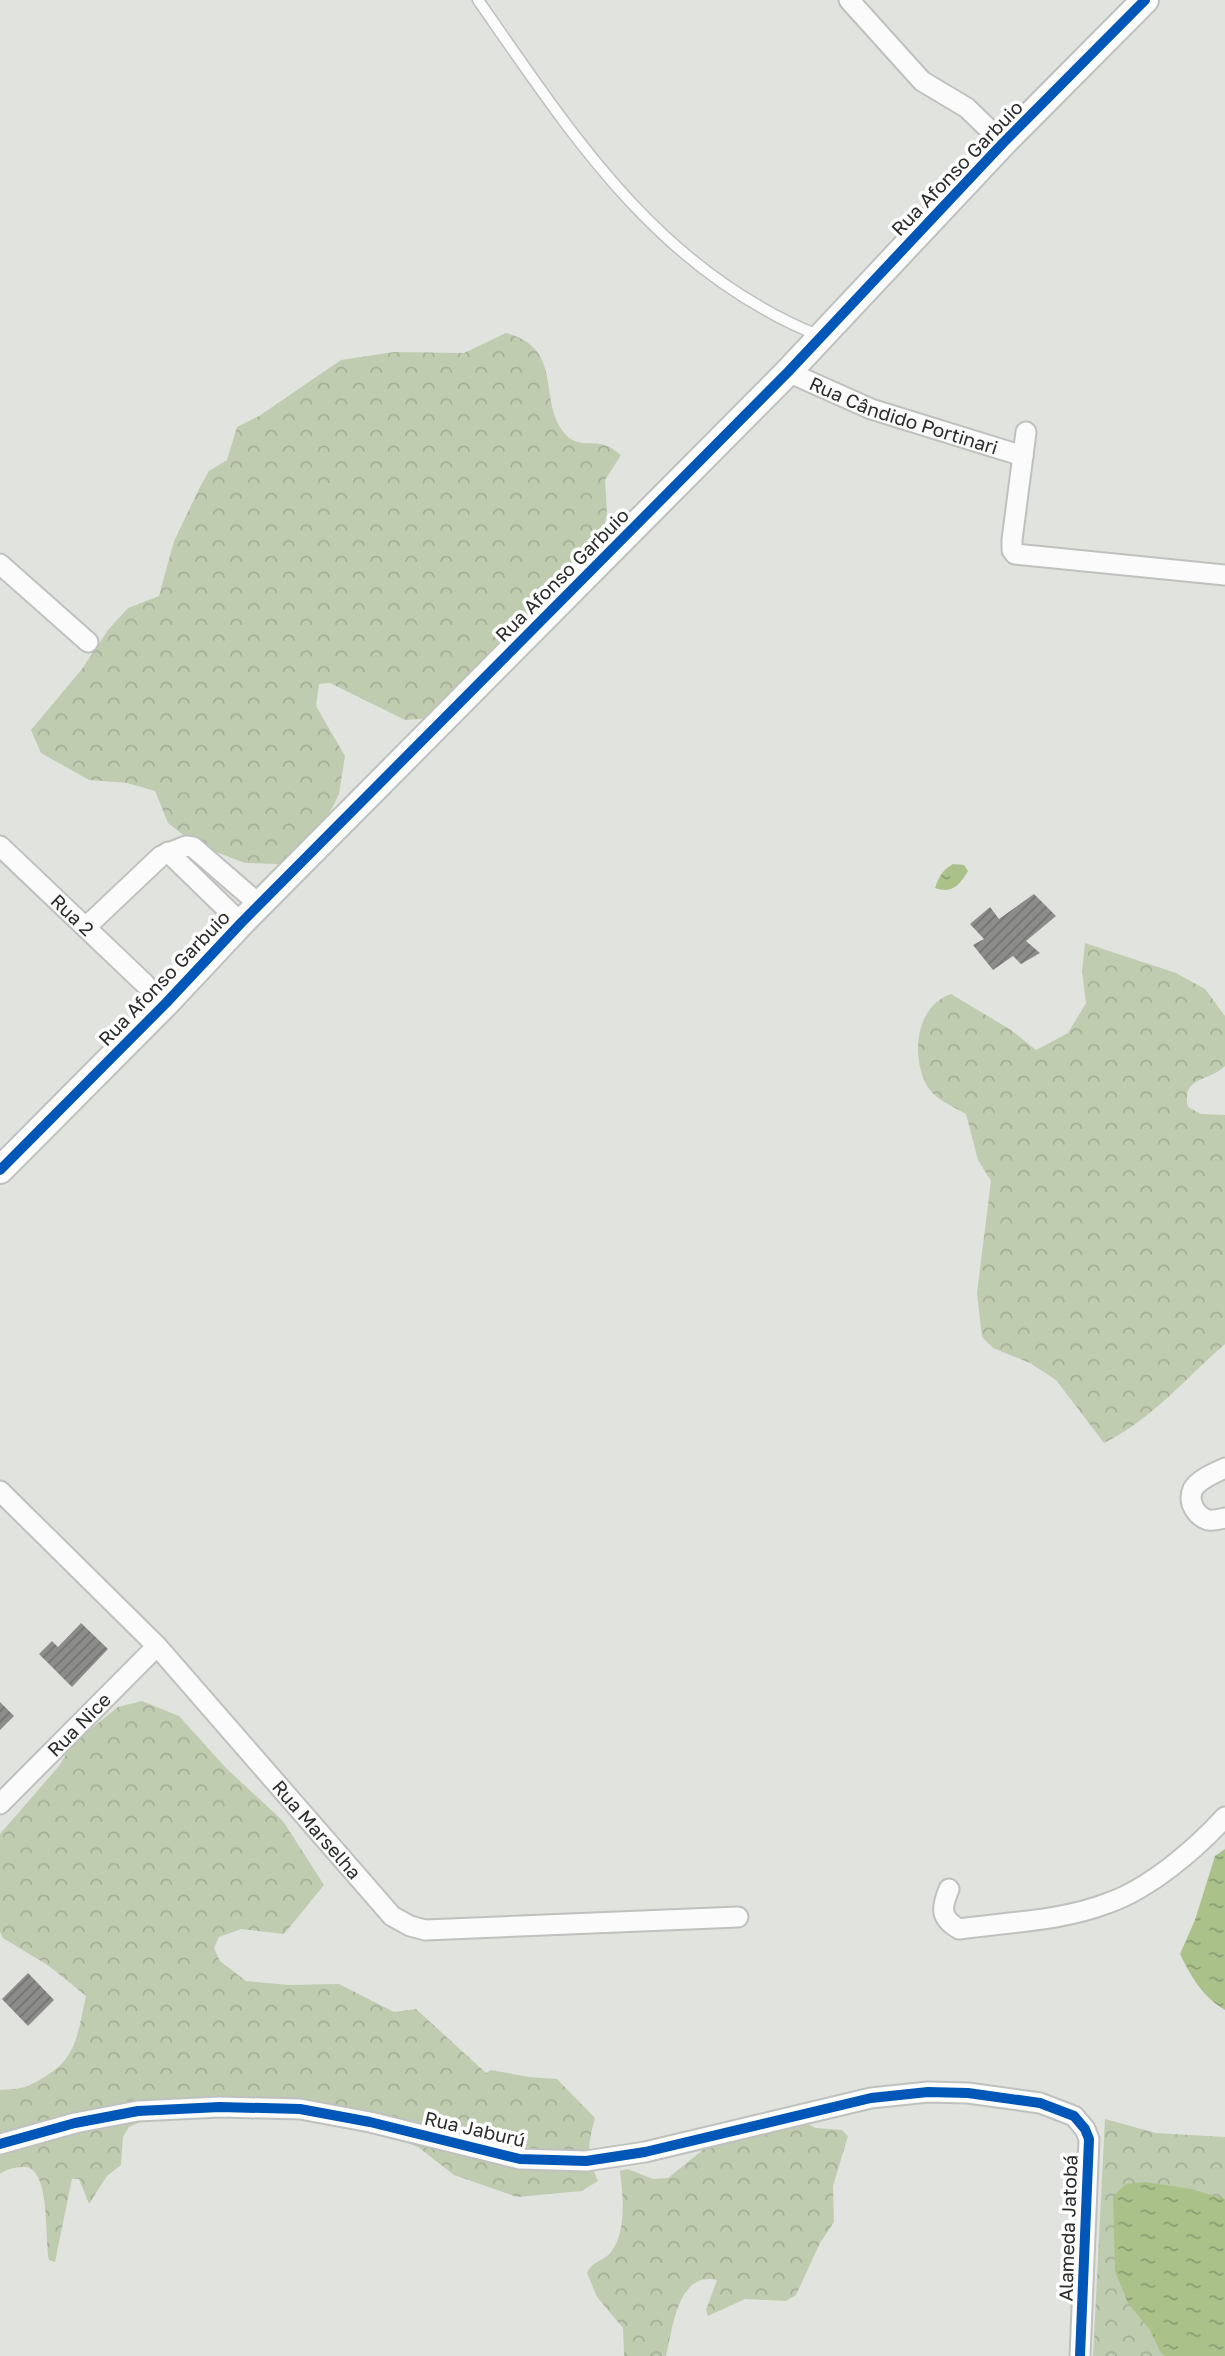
<svg xmlns="http://www.w3.org/2000/svg" width="1225" height="2356" font-family="'Golos Text',sans-serif">
<style>
.forest{fill:url(#forest-crowns)}
.water{fill:url(#water-ripples)}
.building{fill:url(#building-hatch)}
.lines{fill:none;stroke-linecap:round;stroke-linejoin:round}
.lane-casing{stroke:#bfc1be;stroke-width:13}
.street-casing{stroke:#bfc1be;stroke-width:23}
.secondary-casing{stroke:#bfc1be;stroke-width:30}
.lane{stroke:#fafbfa;stroke-width:10}
.street{stroke:#fafbfa;stroke-width:19}
.secondary{stroke:#fafbfa;stroke-width:26}
.cycleway-casing{stroke:#fff;stroke-width:15}
.cycleway{stroke:#0057b8;stroke-width:10}
.labels{text-anchor:middle;stroke-width:7;stroke-linejoin:round;paint-order:stroke}
.street-label{font-size:19px;fill:#2a2c29;stroke:#fff}
</style>
<defs>
<pattern id="forest-crowns" width="20" height="18" patternUnits="userSpaceOnUse" patternTransform="scale(1.75)"><rect width="20" height="18" fill="#c0ccb0"/><path d="M2 6a3 3 0 1 1 6 0M12 15a3 3 0 1 1 6 0" fill="none" stroke="#a5af97"/></pattern>
<pattern id="water-ripples" width="26" height="14" patternUnits="userSpaceOnUse" patternTransform="scale(1.75)"><rect width="26" height="14" fill="#abc18a"/><path d="M2 4q2-2 4 0t4 0M15 11q2-2 4 0t4 0" fill="none" stroke="#8b9d71"/></pattern>
<pattern id="building-hatch" width="6" height="6" patternUnits="userSpaceOnUse" patternTransform="scale(1.75)"><rect width="6" height="6" fill="#8c8d8a"/><path d="M-1 1l2-2M0 6l6-6M5 7l2-2" fill="none" stroke="#737371"/></pattern>
</defs>
<rect width="100%" height="100%" fill="#e1e3df"/>
<path class="forest" d="M506 333C566 349 536 402 566 435 578 448 592 440 607 446 611 447 617 452 621 455L605 480 607 513 601 543 435 718 405 720 330 683 319 684 316 706 345 756 339 794 320 832 299 854 279 864 245 863 195 844 168 823 155 791 127 783 89 780 41 753 31 730 82 669 108 630 128 608 159 596 174 541 201 485 209 471 227 460 237 427 259 416 341 360 394 352 464 353Z
M1085 943 1176 973 1205 989 1225 1016V1066C1209 1082 1181 1076 1188 1107L1201 1114 1225 1115V1344C1186 1378 1151 1420 1104 1443L1056 1380 1030 1363 993 1348 982 1337 977 1293 991 1181 978 1160 966 1114C952 1106 934 1099 926 1084 911 1054 916 1006 951 994L1011 1030 1036 1050 1068 1033 1086 1003 1082 971Z
M142 1701 179 1716 226 1768 283 1821 324 1885 284 1934 241 1929 219 1937 214 1948 220 1961 246 1981 289 1985 339 1984 394 2012 416 2009 486 2073 491 2070 529 2077 557 2079 595 2118C588 2144 586 2155 598 2181L582 2191 517 2197 454 2175 418 2147 397 2139 368 2120 176 2106 129 2127 123 2137 121 2165 107 2176 89 2204 79 2179H72L55 2262 49 2260C44 2239 52 2163 21 2167 13 2168 7 2169 0 2174V2090C22 2089 27 2088 46 2076 78 2057 78 2030 86 1996L49 1966 3 1938 0 1932V1834L59 1766 72 1744 118 1707Z
M786 2115 816 2128 842 2130 848 2136 833 2186 834 2222 820 2243 796 2295 786 2301 745 2299 708 2316 706 2310 717 2280C677 2271 673 2329 666 2356H624L623 2328 597 2297 587 2273C592 2261 604 2261 611 2252 627 2231 623 2196 620 2171L628 2169 653 2179 668 2178 720 2136Z
M1105 2119 1156 2133 1225 2137V2356H1093Z"/>
<path class="water" d="M953 864 964 865 968 871C960 885 952 894 935 888 939 876 943 870 953 864Z
M1225 1849V2010C1202 1996 1192 1978 1180 1954L1195 1920 1215 1856Z
M1145 2182 1191 2189 1225 2199V2356H1165L1161 2353 1150 2330 1128 2303 1115 2271 1113 2196 1126 2184Z"/>
<path class="building" d="M1034 894 1056 916 1026 941 1040 953 1021 964 1013 956 993 970 973 945 984 939 970 924 990 907 999 919Z
M81 1623 108 1649 72 1687 39 1654 52 1641 58 1647Z
M0 1702 14 1716 0 1730Z
M28 1973 54 2000 28 2026 2 1999Z"/>
<g class="lines">
<defs>
<path id="lane" d="M478 0C573 136 658 271 820 336"/>
<g id="street">
<path d="M849 0 922 81 967 108 1003 143"/>
<path id="s1" d="M788 372 871 409 1023 456"/>
<path d="M1026 432 1012 540V550L1015 554 1225 575"/>
<path d="M0 564 88 642"/>
<path id="s2" d="M0 846 145 984"/>
<path d="M168 852 241 923"/>
<path d="M86 927 161 856 186 846 193 847 260 905"/>
<path d="M1225 1468C1215 1473 1199 1479 1193 1489 1187 1502 1196 1516 1208 1520 1213 1521 1220 1519 1225 1518"/>
<path id="s3" d="M0 1491 157 1646 392 1916 410 1926 425 1930 738 1917"/>
<path id="s4" d="M0 1804 157 1646"/>
<path d="M949 1889C941 1908 940 1918 959 1929 1008 1922 1062 1921 1108 1903 1149 1889 1196 1849 1225 1817"/>
<path d="M0 2144 75 2123 138 2111 220 2107 300 2109 370 2122 520 2159 586 2161 645 2152 871 2098 928 2092 968 2093 1040 2103 1074 2116 1085 2129 1089 2139 1080 2356"/>
</g>
<path id="secondary" d="M0 1170 166 1003 241 923 788 372 1003 143 1145 0"/>
</defs>
<use href="#lane" class="lane-casing"/>
<use href="#street" class="street-casing"/>
<use href="#secondary" class="secondary-casing"/>
<use href="#lane" class="lane"/>
<use href="#street" class="street"/>
<use href="#secondary" class="secondary"/>
<defs>
<path id="cycleway" d="M0 1170 166 1003 241 923 788 372 1003 143 1145 0
M0 2144 75 2123 138 2111 220 2107 300 2109 370 2122 520 2159 586 2161 645 2152 871 2098 928 2092 968 2093 1040 2103 1074 2116 1085 2129 1089 2139 1080 2356"/>
</defs>
<use href="#cycleway" class="cycleway-casing"/>
<use href="#cycleway" class="cycleway"/>
</g>
<g class="labels">
<g class="street-label">
<text transform="translate(957 168) rotate(-46)" y="7">Rua Afonso Garbuio</text>
<text dy="7" stroke="none"><textPath href="#s1" startOffset="124">Rua Cândido Portinari</textPath></text>
<text transform="translate(562 575) rotate(-45)" y="7">Rua Afonso Garbuio</text>
<text dy="7" stroke="none"><textPath href="#s2" startOffset="100">Rua 2</textPath></text>
<text transform="translate(164 978) rotate(-46)" y="7">Rua Afonso Garbuio</text>
<text dy="7" stroke="none"><textPath href="#s4" startOffset="112">Rua Nice</textPath></text>
<text dy="7" stroke="none"><textPath href="#s3" startOffset="464">Rua Marselha</textPath></text>
<text transform="translate(475 2129) rotate(13)" y="7">Rua Jaburú</text>
<text transform="translate(1068 2228) rotate(-88)" y="7">Alameda Jatobá</text>
</g>
</g>
</svg>
